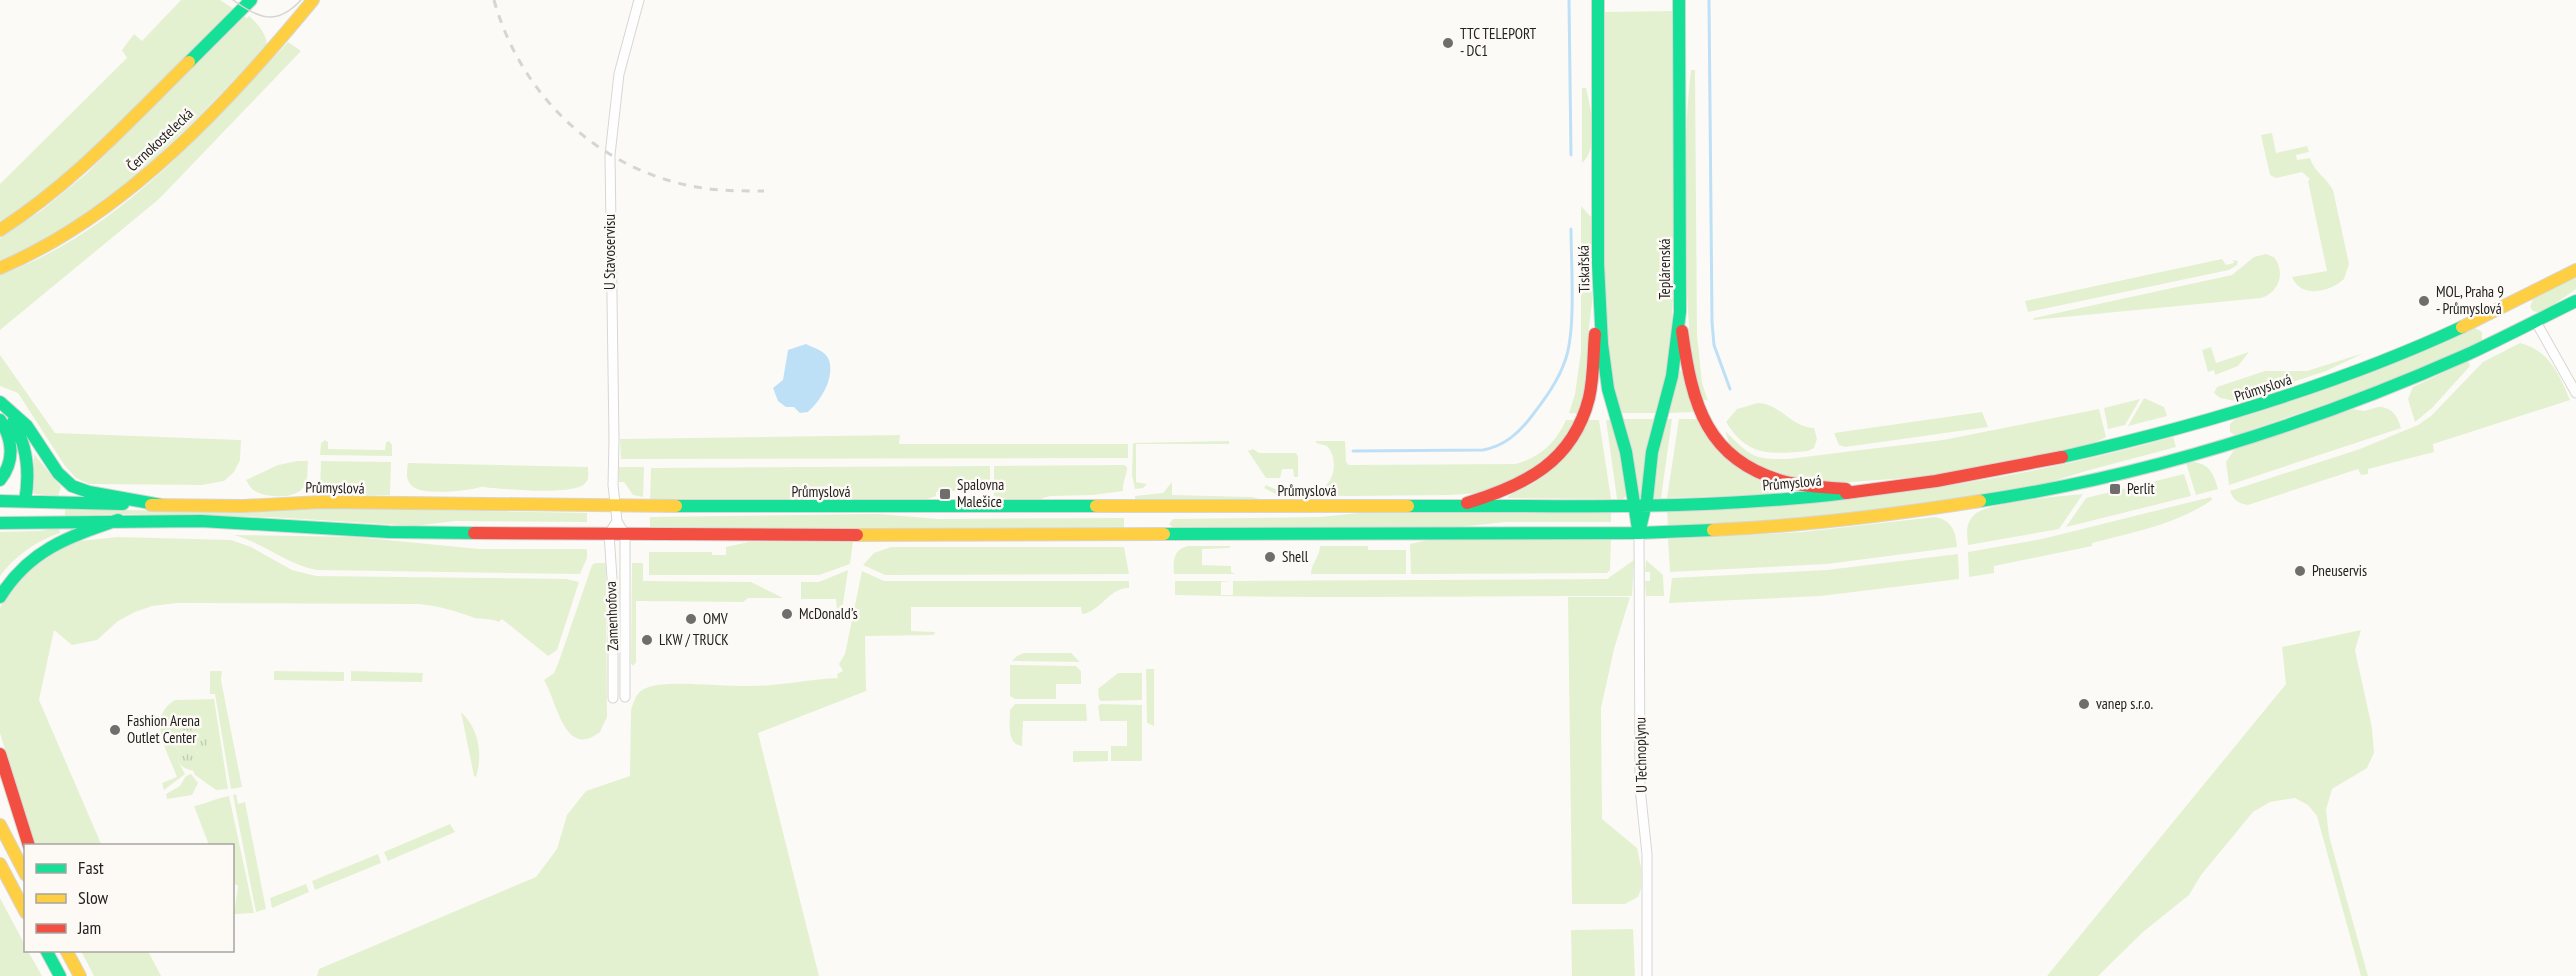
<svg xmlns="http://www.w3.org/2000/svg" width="2576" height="976" font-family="'PT Sans Narrow',sans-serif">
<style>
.grass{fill:#e3f1d0}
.park{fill:url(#park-tufts)}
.water{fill:#bde0f6}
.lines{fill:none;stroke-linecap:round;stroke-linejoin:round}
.stream{stroke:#bde0f6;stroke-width:3}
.street-casing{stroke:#d8d6d4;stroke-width:11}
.fast-casing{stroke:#d8d6d4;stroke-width:14}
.slow-casing{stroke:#d8d6d4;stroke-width:14}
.jam-casing{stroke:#d8d6d4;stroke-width:14}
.street{stroke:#fffefe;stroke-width:9}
.fast{stroke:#16e098;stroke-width:12}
.slow{stroke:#ffcf43;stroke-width:12}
.jam{stroke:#f24e42;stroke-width:12}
.tram{stroke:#d5d5d4;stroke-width:1.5}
.rail{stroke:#d5d5d4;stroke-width:3;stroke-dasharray:8 8;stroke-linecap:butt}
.poi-dot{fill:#6f6e6c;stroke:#fdfaf6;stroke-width:2}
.labels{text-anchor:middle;stroke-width:5;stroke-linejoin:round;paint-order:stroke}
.poi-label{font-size:15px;fill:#232221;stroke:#fdfaf6;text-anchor:start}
.street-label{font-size:15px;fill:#232221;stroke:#fdfaf6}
</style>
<defs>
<pattern id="park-tufts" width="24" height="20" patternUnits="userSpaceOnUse" patternTransform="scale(1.5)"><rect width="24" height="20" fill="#e3f1d0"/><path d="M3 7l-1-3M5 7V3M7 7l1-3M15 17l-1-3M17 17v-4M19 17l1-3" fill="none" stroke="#c2ceb2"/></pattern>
</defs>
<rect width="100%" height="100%" fill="#fcfaf7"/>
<path class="grass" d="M181 0H220L234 9 68 175 0 223V184L127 58 122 50 134 34 142 41Z
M1674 11V279L1670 355 1666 384 1658 413H1621C1602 349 1604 280 1604 213 1604 146 1604 79 1604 12Z
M244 16 247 18 249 16C258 24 266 33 267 45 188 129 109 215 0 261V238L42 210 87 173Z
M288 42 301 51 159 199 0 330V275C119 232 204 131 288 42Z
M1691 70H1695L1697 335 1702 383 1708 401 1699 397C1686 336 1686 275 1686 213 1686 165 1685 118 1691 70Z
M1582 88H1586C1591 109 1600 147 1582 163Z
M2272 133 2276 153 2307 146 2309 152 2296 155 2297 160 2310 158C2314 172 2326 177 2333 190L2349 264 2344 279C2330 292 2301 299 2292 277L2327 271 2308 181 2310 179 2302 172 2276 178 2270 175 2261 135Z
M1581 206 1591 217 1592 303 1588 334V372L1580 414 1569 413 1575 394 1581 352Z
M2266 254 2274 257C2286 272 2279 293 2261 298L2033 320 2034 318 2232 275 2254 257Z
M2222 259 2226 265 2234 263 2233 260 2238 261 2237 265 2229 270 2028 312 2025 301Z
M2576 277V289L2542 313 2533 311 2530 307 2533 299Z
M2475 328 2482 332V341L2379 386 2235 435 2230 432V424L2235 419C2317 394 2396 361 2475 328Z
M2520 343C2549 350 2559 374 2570 400L2433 444 2434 452 2368 469V474L2361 475 2358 469 2248 505C2238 503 2234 501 2230 491L2360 449 2418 425 2431 416 2483 362Z
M2211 347 2216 363 2249 352 2238 366 2215 375 2214 370 2208 372 2202 350Z
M2364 353 2326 371 2235 401 2220 398 2214 393 2217 387 2265 371H2307Z
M0 355 55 433 241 440 240 460 234 472 224 481 202 485 89 484 76 478 65 466 18 393 0 386Z
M2468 361 2470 366 2432 408 2415 422 2408 399 2413 387Z
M1682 370 1695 412 1668 413 1678 372Z
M2144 398 2164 407 2167 416 2128 426Z
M2140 399 2125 425 2108 429 2104 408Z
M1758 403C1781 404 1791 427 1814 428L1817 439 1814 448 1808 451C1772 454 1748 458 1726 422L1737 409Z
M2378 407C2392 407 2397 415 2401 428L2229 485 2226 462 2234 450 2353 409 2364 411Z
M2099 409 2106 437 2086 447 1932 476 1838 483 1785 477 1772 472 1748 460 1730 445 1725 431C1750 455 1751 460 1788 459L1943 440Z
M1982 412 1988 427 1845 447 1839 445 1834 433Z
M1623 419H1656L1642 496 1639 499Z
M1667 419H1672L1661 498H1654L1656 463Z
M1679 419H1698L1706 433 1787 490 1758 495 1667 498Z
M1566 420H1577L1563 443 1543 464 1503 486 1480 493 1450 495 1349 496 1276 494 1264 488 1266 485 1275 489H1320C1336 482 1338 458 1327 446L1316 443V441H1345L1346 462 1349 465 1515 464C1539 458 1556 443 1566 420Z
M1588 420H1599L1611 499 1507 498C1512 492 1526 488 1534 483 1559 468 1576 445 1588 420Z
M1606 420H1613C1620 444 1625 470 1626 496L1623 499H1617Z
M900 435 899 444H1128V458L621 459 620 439Z
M2173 437 2176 447 2086 471 2034 487 1986 496 1804 519 1668 526 1667 511C1841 505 2006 484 2173 437Z
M325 440 328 442V449L385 450 386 442 389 441 392 445V456L320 455 321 443Z
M1229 441V444H1136V482L1147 484 1143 488 1135 489 1132 475 1133 443Z
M1253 449 1259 453H1296L1298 457V477H1294L1293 469H1282L1280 478H1266L1248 451Z
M34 454 61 487 58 496 34 494Z
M297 461H308C307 470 309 482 302 489 294 499 266 498 255 491 251 489 249 485 246 480L278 465Z
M321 461 391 462 390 495 322 496 320 492Z
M2195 462C2210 465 2214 474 2218 489L2196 495 2186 463Z
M408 463 588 467C588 471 589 478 587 481 579 498 497 488 481 487 468 491 422 496 412 486 405 480 407 471 408 463Z
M1124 465 1127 467C1127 476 1122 482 1123 491L1093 495 1050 496 1034 501H1017L994 496V466Z
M990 466V491H951L950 488H940V491L936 492V496L921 501H650L651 468Z
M619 467H644L643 497 633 495 624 482H619Z
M2184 474 2191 496 2066 527 2086 498Z
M1172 482V495L1252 497 1263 500 1135 501V496L1163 493Z
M2083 494 2059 529 1968 545C1967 534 1965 524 1974 515 1986 502 2063 496 2083 494Z
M2211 497 2212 500C2175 525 2134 532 2092 543V546L1994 566V573L1969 577 1968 552 2042 539Z
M310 508 587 513V522L455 521 415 526 270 517 130 514 65 516V509L242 512Z
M1611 511V522H1505L1451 528H1173L1169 524 1173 519 1320 517 1368 512Z
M879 514 938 519 1124 518V529L650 530V517Z
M1935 517C1952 520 1956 532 1957 547L1827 564 1670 572 1668 539 1802 532Z
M59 527 60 533C36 541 15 556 0 576V532L41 531Z
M234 535 356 537 479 549H585L587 550V558L580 574 317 570C286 564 264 543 234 535Z
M117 537 231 540 251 547 292 570 316 576 566 579 579 582 557 650 548 656 502 619 499 622C491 618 484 620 475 618 456 611 439 606 419 604L177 603 152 606 135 612 118 621 97 640 72 645 54 630 39 700 102 846 34 845 0 733V608L4 600 42 554 80 541Z
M1611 539 1610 570 1607 573 1411 574 1410 544 1428 540Z
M749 542H853L850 564 819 575H649V552H712V555H726V547Z
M1188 546H1230V548L1202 549V565L1231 566V572L1235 574H1174C1173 562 1173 549 1188 546Z
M1320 546H1368V550H1406V574H1311C1311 563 1320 557 1320 546Z
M891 547H1124L1129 574 885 575 863 565 874 553Z
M1958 554 1959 579 1821 596 1669 603 1672 578 1827 570Z
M1634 560 1632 596C1479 596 1328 599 1175 595V581H1232L1221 582V595H1233V581L1607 579Z
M1646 560 1663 575 1664 596H1646L1645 581H1650V572H1645Z
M595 563H605L606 568 607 717 600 732C564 760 557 701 544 680L554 673 558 664 592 565Z
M632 563H643V581L751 582 783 598H748L743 602 636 601V662L633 666 631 663Z
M848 570 843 604 837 609 836 599H801V582H819Z
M862 571 884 581H1129V588C1108 588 1101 612 1082 614L1081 607H911V631L935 632 934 635 865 636 866 691 758 733 819 976H317L319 969 536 877 557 849 567 815 586 791 630 776 631 710C634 701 636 692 646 688 665 679 727 687 751 686 780 686 809 679 838 678L837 674 843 671 839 664 845 654Z
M1568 597H1630L1614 649 1601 708 1602 819 1637 848 1641 867V889L1638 897 1625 904H1572Z
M2361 630 2355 650 2372 728 2374 753 2367 768 2332 789 2326 810 2329 836 2368 976H2361L2317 816 2308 805 2295 798 2270 802 2253 812 2201 875 2189 895 2143 932 2098 976H2047L2286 684 2282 647Z
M1024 653H1071L1080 662 1012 661 1017 656Z
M1010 665 1076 666 1081 671V684H1056V699H1015L1010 696Z
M1146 669H1154V726L1147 723Z
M210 671H222L221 680 242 787 231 789 215 694H210Z
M274 671 344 672V681L274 680Z
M351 671 423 673 422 682 351 681Z
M1118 673H1142V700L1101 701 1099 699 1098 689Z
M214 699 228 789 216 790 195 775 193 770 206 768 197 754 198 751 172 745 180 750 178 761 185 774 164 790 162 783 177 777C168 752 145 718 175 700Z
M1015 704H1086L1087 721H1023L1022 746C1006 744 1010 723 1010 710Z
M1101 704 1142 705V761H1111V746H1127V721H1100L1098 706Z
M461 712C479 729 483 754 476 777L474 776Z
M1073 751H1108V761L1073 762Z
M191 774 198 783 192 795 167 799 166 794 180 786 186 776Z
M236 794 238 804 245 802 266 909 256 912 233 795Z
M229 796 254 913 234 914 238 886 233 883 232 846 209 845 194 806C206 804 216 798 229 796Z
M450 824 455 832 388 861 384 852Z
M378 854 381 863 315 890 312 881Z
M306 884 309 892 272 908 270 898Z
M0 898 25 945 26 950 28 951 42 976H0Z
M1633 929 1635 976H1572L1571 930Z
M81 951H148L161 976H94Z"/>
<path class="park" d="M184 722C194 723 204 726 209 735L206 748 196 753 207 762V767C199 774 183 771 178 761L180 750C172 744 164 740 169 728Z"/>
<path class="water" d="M806 344C814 348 826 351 829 360 835 379 820 401 808 412L800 413 794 407H786L778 401 773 388 783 380 788 350Z"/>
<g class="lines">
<path class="stream" d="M1569 0 1571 155
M1709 0 1712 322 1714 345 1730 389
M1353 451 1483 450C1504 446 1518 434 1531 417 1545 399 1559 380 1566 358 1576 326 1571 264 1571 229"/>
<defs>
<path id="street" d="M2536 322 2576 393
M617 521 625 535V697
M1639 533 1640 788 1647 854V976
M613 698V593L609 534 617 521 613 485 614 440 610 155 619 74 639 0"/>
<path id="fast" d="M1598 0V264L1602 344 1608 389 1626 452 1638 529
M189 62 251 0
M0 402 27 426 58 473 72 486 89 492 161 505
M0 420C13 439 15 461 0 480
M13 422C28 447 30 473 25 501
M2062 457C2199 426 2335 386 2462 327
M0 501 123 504
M1980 501C2147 476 2313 423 2466 355 2503 338 2539 319 2576 301
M676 506H1096
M1408 506C1553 505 1701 511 1846 493
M0 523 201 521 389 532 474 533
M1639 533 1647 499 1652 452 1672 376 1680 312 1679 0
M1164 534 1639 533 1713 530
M0 597C29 550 68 537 118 520
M46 950 60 976"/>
<path id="slow" d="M0 230C73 183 127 123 189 62
M0 268C124 216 229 102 313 0
M2462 327 2576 270
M151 505 243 506 321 502 676 506
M1096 506H1408
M1713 530C1803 526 1892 515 1980 501
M857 535 1164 534
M0 825 26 875
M0 864 26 913
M66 950 80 976"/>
<path id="jam" d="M1682 331C1692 404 1706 461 1786 482 1806 487 1826 487 1846 489
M1846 493 1936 481 2062 457
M1467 503C1525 485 1573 462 1589 398 1594 377 1593 355 1595 334
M474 533 857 535
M0 754 29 846"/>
</defs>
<use href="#street" class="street-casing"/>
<use href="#fast" class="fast-casing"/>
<use href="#slow" class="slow-casing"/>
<use href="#jam" class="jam-casing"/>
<use href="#street" class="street"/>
<use href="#fast" class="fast"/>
<use href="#slow" class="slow"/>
<use href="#jam" class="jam"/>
<path class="tram" d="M233 0C259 19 277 26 301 0"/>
<path class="rail" d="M494 0C520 94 596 167 691 186 716 191 740 191 764 191"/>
</g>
<g class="poi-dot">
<circle cx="1448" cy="43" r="6"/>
<circle cx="2424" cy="301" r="6"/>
<rect x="2109" y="483" width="12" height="12" rx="3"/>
<rect x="939" y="488" width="12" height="12" rx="3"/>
<circle cx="1270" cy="557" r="6"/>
<circle cx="2300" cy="571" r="6"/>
<circle cx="787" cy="614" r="6"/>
<circle cx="691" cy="619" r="6"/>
<circle cx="647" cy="640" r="6"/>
<circle cx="2084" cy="704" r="6"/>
<circle cx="115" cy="730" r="6"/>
</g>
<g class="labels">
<g class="poi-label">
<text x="1460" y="39">TTC TELEPORT<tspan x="1460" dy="17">- DC1</tspan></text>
<text x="2436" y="297">MOL, Praha 9<tspan x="2436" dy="17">- Průmyslová</tspan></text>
<text x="957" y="490">Spalovna<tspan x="957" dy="17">Malešice</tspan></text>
<text x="2127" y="494">Perlit</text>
<text x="1282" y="562">Shell</text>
<text x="2312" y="576">Pneuservis</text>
<text x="799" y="619">McDonald's</text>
<text x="703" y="624">OMV</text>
<text x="659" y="645">LKW / TRUCK</text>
<text x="2096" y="709">vanep s.r.o.</text>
<text x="127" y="726">Fashion Arena<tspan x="127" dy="17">Outlet Center</tspan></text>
</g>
<g class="street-label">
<text transform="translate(160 140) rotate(-43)" y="5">Černokostelecká</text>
<text transform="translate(610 252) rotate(-90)" y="5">U Stavoservisu</text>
<text transform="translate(1584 269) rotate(-91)" y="5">Tiskařská</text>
<text transform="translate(1665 269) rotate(-90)" y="5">Teplárenská</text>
<text transform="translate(2263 388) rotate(-18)" y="5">Průmyslová</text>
<text transform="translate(1792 483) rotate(-5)" y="5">Průmyslová</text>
<text transform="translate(335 488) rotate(1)" y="5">Průmyslová</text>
<text x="1307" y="496">Průmyslová</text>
<text x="821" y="497">Průmyslová</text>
<text transform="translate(612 616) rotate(-92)" y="5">Zamenhofova</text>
<text transform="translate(1641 755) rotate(-91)" y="5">U Technoplynu</text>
</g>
</g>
<rect x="24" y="844" width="210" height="108" fill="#fdfaf6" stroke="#a6a4a1" stroke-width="1.5"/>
<rect x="36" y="864" width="30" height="9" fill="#16e098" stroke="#a6a4a1" stroke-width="1.5"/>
<text x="78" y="874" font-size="18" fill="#232221">Fast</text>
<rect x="36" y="894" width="30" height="9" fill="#ffcf43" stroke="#a6a4a1" stroke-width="1.5"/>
<text x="78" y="904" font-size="18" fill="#232221">Slow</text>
<rect x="36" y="924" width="30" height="9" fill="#f24e42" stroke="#a6a4a1" stroke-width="1.5"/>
<text x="78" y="934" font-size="18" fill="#232221">Jam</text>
</svg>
